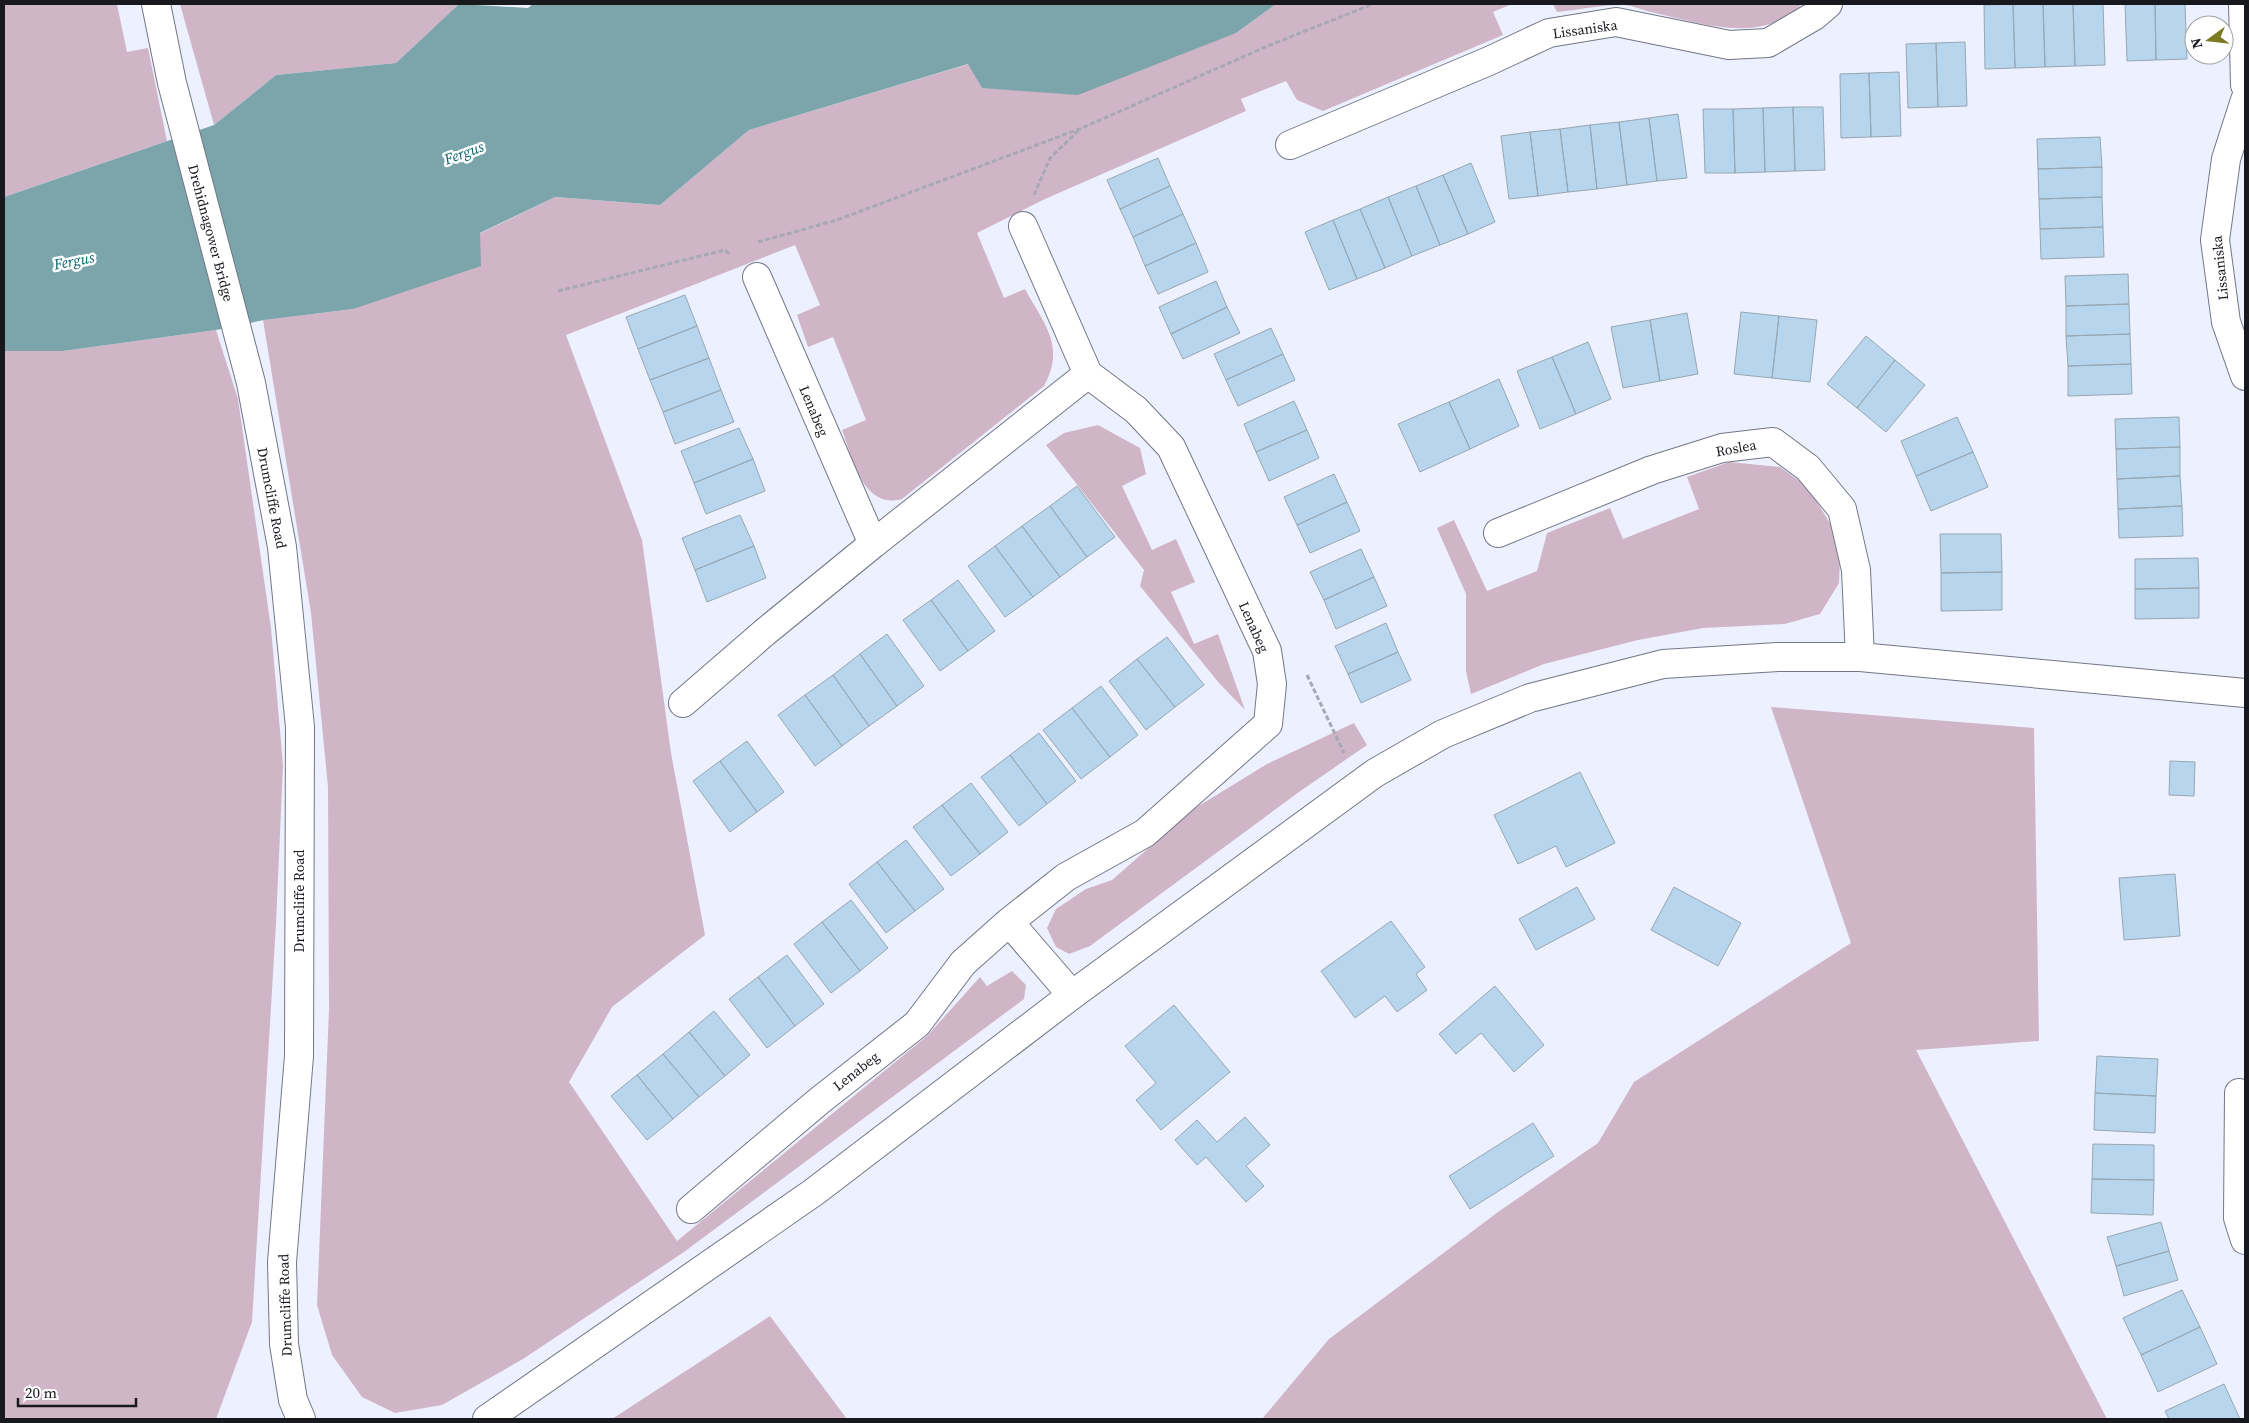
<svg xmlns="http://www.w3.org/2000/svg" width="2249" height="1423" font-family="'Source Serif 4',serif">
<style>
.green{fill:#d0b5c7}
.water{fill:#7ba5ab}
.building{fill:#b7d6ee;stroke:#97a6b1}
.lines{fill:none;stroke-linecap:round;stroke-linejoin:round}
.minor-casing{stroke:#727785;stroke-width:30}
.tertiary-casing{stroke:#727785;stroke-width:30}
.path{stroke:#a6a9b4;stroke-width:3;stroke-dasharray:5 2.5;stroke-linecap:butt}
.minor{stroke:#fff;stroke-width:28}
.tertiary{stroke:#fff;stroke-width:28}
.labels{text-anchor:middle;stroke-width:5;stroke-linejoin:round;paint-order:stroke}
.street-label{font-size:14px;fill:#17191e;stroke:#fff}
.water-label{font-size:15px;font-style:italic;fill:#06616c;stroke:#fff}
</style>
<rect width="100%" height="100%" fill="#edf1ff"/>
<path class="green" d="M4 4H117L127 52 148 48 167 141 4 197Z
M180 4H459L396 63 276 75 214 125Z
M1276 4H1512L1493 12 1503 35 1323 111 1297 100 1286 81 1241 99 1246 111 1045 199 977 233 1004 298 1025 289C1044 324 1066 346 1044 386L902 499C863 510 852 457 842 430L866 420 833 337 808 347 797 315 820 305 795 245 566 335 642 540 671 753 705 935 612 1007 569 1082 677 1241 927 1036 980 977 987 986 1012 971 1026 985 1024 999 684 1252 523 1359 442 1405 395 1413 362 1397 332 1355 317 1305 329 1009 328 787 311 613 263 320 353 309 479 234 555 197 660 205 749 130 969 64 982 88 1236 33Z
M1553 4H1802C1762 46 1700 23 1651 12 1643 10 1634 6 1625 5 1606 4 1577 10 1557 12Z
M216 330 238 399 271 628 283 765 276 924 252 1322 216 1419H4V351H63Z
M1098 425 1140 448 1146 474 1122 486 1152 550 1176 539 1195 582 1171 592 1194 644 1218 634 1245 710 1219 683 1140 586 1144 570 1046 445 1064 433Z
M1729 462 1780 467 1808 487 1831 525 1840 558 1839 583 1820 614 1785 624 1703 628 1638 640 1544 664 1471 694 1466 671V594L1437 528 1454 520 1487 591 1537 571 1547 533 1610 508 1623 539 1699 509 1687 477Z
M1771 707 2034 728 2039 1041 1916 1050 2107 1419H1262L1329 1339 1498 1212 1598 1143 1634 1082 1851 943Z
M1354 723 1367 745 1299 792 1090 946 1069 954 1056 947 1047 928 1056 909 1086 889 1112 880 1192 810 1267 764Z
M770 1316 847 1419H612Z"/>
<path class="water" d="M459 4 528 8 533 4H1276L1236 33 1078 95 982 88 968 64 749 130 660 205 555 197 480 233 481 266 353 309 264 320 216 330 63 351H4V197L214 125 276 75 396 63Z"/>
<path class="building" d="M2013 4 2015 68 1985 69 1984 5Z
M2013 4H2043L2045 67 2015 68Z
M2043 4H2073L2075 66 2045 67Z
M2073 4H2103L2105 65 2075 66Z
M2125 4H2155L2156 60 2127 61Z
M2155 4H2185L2187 59 2156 60Z
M1965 42 1967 106 1938 107 1936 43Z
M1936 43 1938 107 1908 108 1906 44Z
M1899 72 1901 136 1871 137 1869 73Z
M1869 73 1871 137 1841 138 1840 74Z
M1793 107H1823L1825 170 1795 171Z
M1793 107 1795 171 1765 172 1763 108Z
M1763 108 1765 172 1735 173 1733 109Z
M1703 109H1733L1735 173H1705Z
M1678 114 1687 178 1657 181 1649 118Z
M1649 118 1657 181 1627 185 1619 122Z
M1619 122 1627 185 1597 189 1590 125Z
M1590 125 1597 189 1568 192 1560 129Z
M1560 129 1568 192 1538 196 1530 132Z
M1530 132 1538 196 1509 199 1501 136Z
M2100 137 2102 167 2038 169 2037 139Z
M1158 158 1170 186 1120 209 1107 180Z
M1471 163 1495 222 1468 234 1443 175Z
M2102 167V197L2039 199 2038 169Z
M1443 175 1468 234 1440 245 1416 186Z
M1170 186 1183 214 1133 237 1120 209Z
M1416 186 1440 245 1412 256 1388 197Z
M1388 197 1412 256 1385 268 1360 209Z
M2102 197 2103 227 2040 229 2039 199Z
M1360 209 1385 268 1357 279 1333 220Z
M1183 214 1196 243 1145 266 1133 237Z
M1333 220 1357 279 1329 290 1305 232Z
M2103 227 2104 257 2041 259 2040 229Z
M1196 243 1208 272 1158 294 1145 266Z
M2128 274 2129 304 2066 306 2065 276Z
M1216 281 1227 307 1171 334 1159 307Z
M685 295 697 326 638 349 626 317Z
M2129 304 2130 334 2066 336V306Z
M1227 307 1240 333 1183 359 1171 334Z
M1741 312 1779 316 1772 378 1734 374Z
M1687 313 1698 374 1660 381 1650 320Z
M1779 316 1817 320 1810 382 1772 378Z
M1650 320 1660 381 1623 388 1611 327Z
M697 326 709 358 650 380 638 349Z
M1271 328 1283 354 1226 380 1214 354Z
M2130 334 2131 364 2068 366 2066 336Z
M1866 336 1895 360 1857 408 1827 384Z
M1588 342 1611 399 1576 414 1552 357Z
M1283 354 1295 380 1238 406 1226 380Z
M1552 357 1576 414 1540 429 1517 371Z
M709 358 721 390 663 412 650 380Z
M1895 360 1925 385 1886 432 1857 408Z
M2131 364 2132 394 2068 396V366Z
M1499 379 1519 426 1470 449 1449 402Z
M721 390 734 422 675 444 663 412Z
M1294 401 1307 430 1256 452 1244 424Z
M1449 402 1470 449 1420 472 1398 424Z
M1957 417 1973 452 1916 476 1901 441Z
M2179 417 2180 447 2116 449 2115 419Z
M739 428 753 459 694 483 681 451Z
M1307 430 1319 458 1269 481 1256 452Z
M2180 447V476L2117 479 2116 449Z
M1973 452 1988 487 1931 511 1916 476Z
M753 459 765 491 706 514 694 483Z
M1334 474 1347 502 1297 525 1284 497Z
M2180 476 2182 506 2118 509 2117 479Z
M1077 486 1115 537 1087 557 1050 506Z
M1347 502 1360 531 1310 553 1297 525Z
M1050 506 1087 557 1060 577 1022 526Z
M2182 506 2183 536 2119 538 2118 509Z
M740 515 754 546 695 570 682 538Z
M1022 526 1060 577 1033 597 995 546Z
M1940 534H2001L2002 572 1941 573Z
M754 546 766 578 707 602 695 570Z
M995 546 1033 597 1005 617 968 566Z
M1361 549 1374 577 1324 600 1310 572Z
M2198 558 2199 588 2135 589V559Z
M2002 572V610L1941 611V573Z
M1374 577 1387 606 1336 629 1324 600Z
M958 580 995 631 968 651 931 600Z
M2199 588V618L2135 619V589Z
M931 600 968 651 940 671 903 620Z
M1386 623 1398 652 1348 674 1335 646Z
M887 634 924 686 897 706 860 654Z
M1167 637 1204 685 1175 707 1137 659Z
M1398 652 1411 680 1361 703 1348 674Z
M860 654 897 706 869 726 833 675Z
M1137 659 1175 707 1146 730 1109 681Z
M833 675 869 726 842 746 805 695Z
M1101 686 1138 735 1110 757 1072 708Z
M805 695 842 746 815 766 778 715Z
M1072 708 1110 757 1081 779 1043 730Z
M1039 733 1076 781 1047 804 1010 755Z
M747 741 784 792 757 812 720 761Z
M1010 755 1047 804 1019 826 981 777Z
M720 761 757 812 730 832 693 781Z
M2170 761 2195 762 2194 796 2169 795Z
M1580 772 1615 843 1566 867 1556 846 1518 864 1494 815Z
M971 783 1008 832 980 854 942 805Z
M942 805 980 854 951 876 913 827Z
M906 840 944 889 915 911 877 862Z
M877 862 915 911 886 933 849 884Z
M2175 874 2180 936 2124 940 2119 878Z
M1577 887 1595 919 1536 950 1519 919Z
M1674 887 1741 923 1718 966 1651 930Z
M851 900 888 948 860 971 822 922Z
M1391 921 1425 967 1416 974 1427 990 1397 1012 1385 996 1355 1018 1321 971Z
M822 922 860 971 831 993 794 944Z
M787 955 824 1004 795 1026 758 977Z
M758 977 795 1026 767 1048 729 999Z
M1495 986 1544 1045 1514 1072 1481 1033 1456 1054 1439 1034Z
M1174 1005 1230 1072 1161 1130 1136 1100 1156 1083 1125 1046Z
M714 1011 750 1055 725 1076 689 1032Z
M689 1032 725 1076 699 1097 663 1054Z
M663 1054 699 1097 673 1119 637 1075Z
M2097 1056 2158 1059 2156 1096 2095 1093Z
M637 1075 673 1119 647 1140 611 1096Z
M2095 1093 2156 1096 2155 1133 2094 1130Z
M1245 1117 1270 1145 1246 1166 1264 1186 1246 1202 1206 1157 1197 1165 1175 1140 1197 1120 1217 1142Z
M1533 1123 1554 1156 1470 1209 1449 1176Z
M2093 1144 2154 1145V1180L2092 1179Z
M2092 1179 2154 1180 2153 1215 2091 1213Z
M2161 1222 2169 1251 2116 1266 2107 1237Z
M2169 1251 2178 1280 2124 1296 2116 1266Z
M2182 1290 2200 1327 2141 1355 2123 1318Z
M2200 1327 2217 1364 2158 1392 2141 1355Z
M2224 1384 2240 1419H2169L2165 1411Z"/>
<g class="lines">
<defs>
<path id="minor" d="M2243 4 2245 85
M2245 100 2226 159 2215 240 2226 322 2245 376
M1290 145 1489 61 1549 33 1616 22 1729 45 1768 43 1814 16 1828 4
M1498 533 1652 470 1722 448 1773 442 1808 468 1842 509 1856 570 1860 657
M873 544 1088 374
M683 703 765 632 873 544 757 277
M1009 922 1072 995
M2239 1093 2238 1218 2245 1240
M691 1209 819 1101 917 1024 963 963 1009 922 1066 877 1145 833 1268 724 1272 684 1267 651 1171 447 1136 410 1088 374 1023 226"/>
<path id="tertiary" d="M156 4 172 83 251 383 282 547 300 727 299 1056 282 1262 284 1344 293 1400 301 1419
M487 1419 814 1192 1072 995 1375 773 1443 734 1530 698 1663 664 1778 657H1860L2245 693"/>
</defs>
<use href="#minor" class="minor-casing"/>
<use href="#tertiary" class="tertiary-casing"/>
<path class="path" d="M1034 195 1050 158 1079 130
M758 242 837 220 1082 128 1270 45 1373 4
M558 291 725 250 731 255
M1307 675 1344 753"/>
<use href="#minor" class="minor"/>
<use href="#tertiary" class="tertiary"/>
</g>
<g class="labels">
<g class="street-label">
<text transform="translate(1585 29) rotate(-8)" y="5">Lissaniska</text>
<text transform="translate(211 233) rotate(75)" y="5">Drehidnagower Bridge</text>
<text transform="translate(2220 268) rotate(-96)" y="5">Lissaniska</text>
<text transform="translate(814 411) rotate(67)" y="5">Lenabeg</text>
<text transform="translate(1736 448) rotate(-10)" y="5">Roslea</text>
<text transform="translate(272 498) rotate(79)" y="5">Drumcliffe Road</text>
<text transform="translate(1254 627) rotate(66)" y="5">Lenabeg</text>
<text transform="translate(299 901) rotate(-90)" y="5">Drumcliffe Road</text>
<text transform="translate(856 1071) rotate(-38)" y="5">Lenabeg</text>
<text transform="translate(285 1305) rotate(-92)" y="5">Drumcliffe Road</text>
</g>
<g class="water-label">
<text transform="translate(464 153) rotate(-20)" y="5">Fergus</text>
<text transform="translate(74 261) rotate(-11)" y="5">Fergus</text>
</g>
</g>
<rect width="2249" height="1423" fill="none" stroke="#17191e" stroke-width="10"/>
<g transform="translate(2209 40) rotate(255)"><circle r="24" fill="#ffffff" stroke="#a2a3a5"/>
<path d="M0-4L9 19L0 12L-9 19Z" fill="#7a7b23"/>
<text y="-8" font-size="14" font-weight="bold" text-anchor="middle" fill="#17191e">N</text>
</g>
<path d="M18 1398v8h118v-8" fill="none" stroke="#17191e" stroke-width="2.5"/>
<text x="25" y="1398" font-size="15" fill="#17191e" stroke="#ffffff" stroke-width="4" paint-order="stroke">20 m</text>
</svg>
